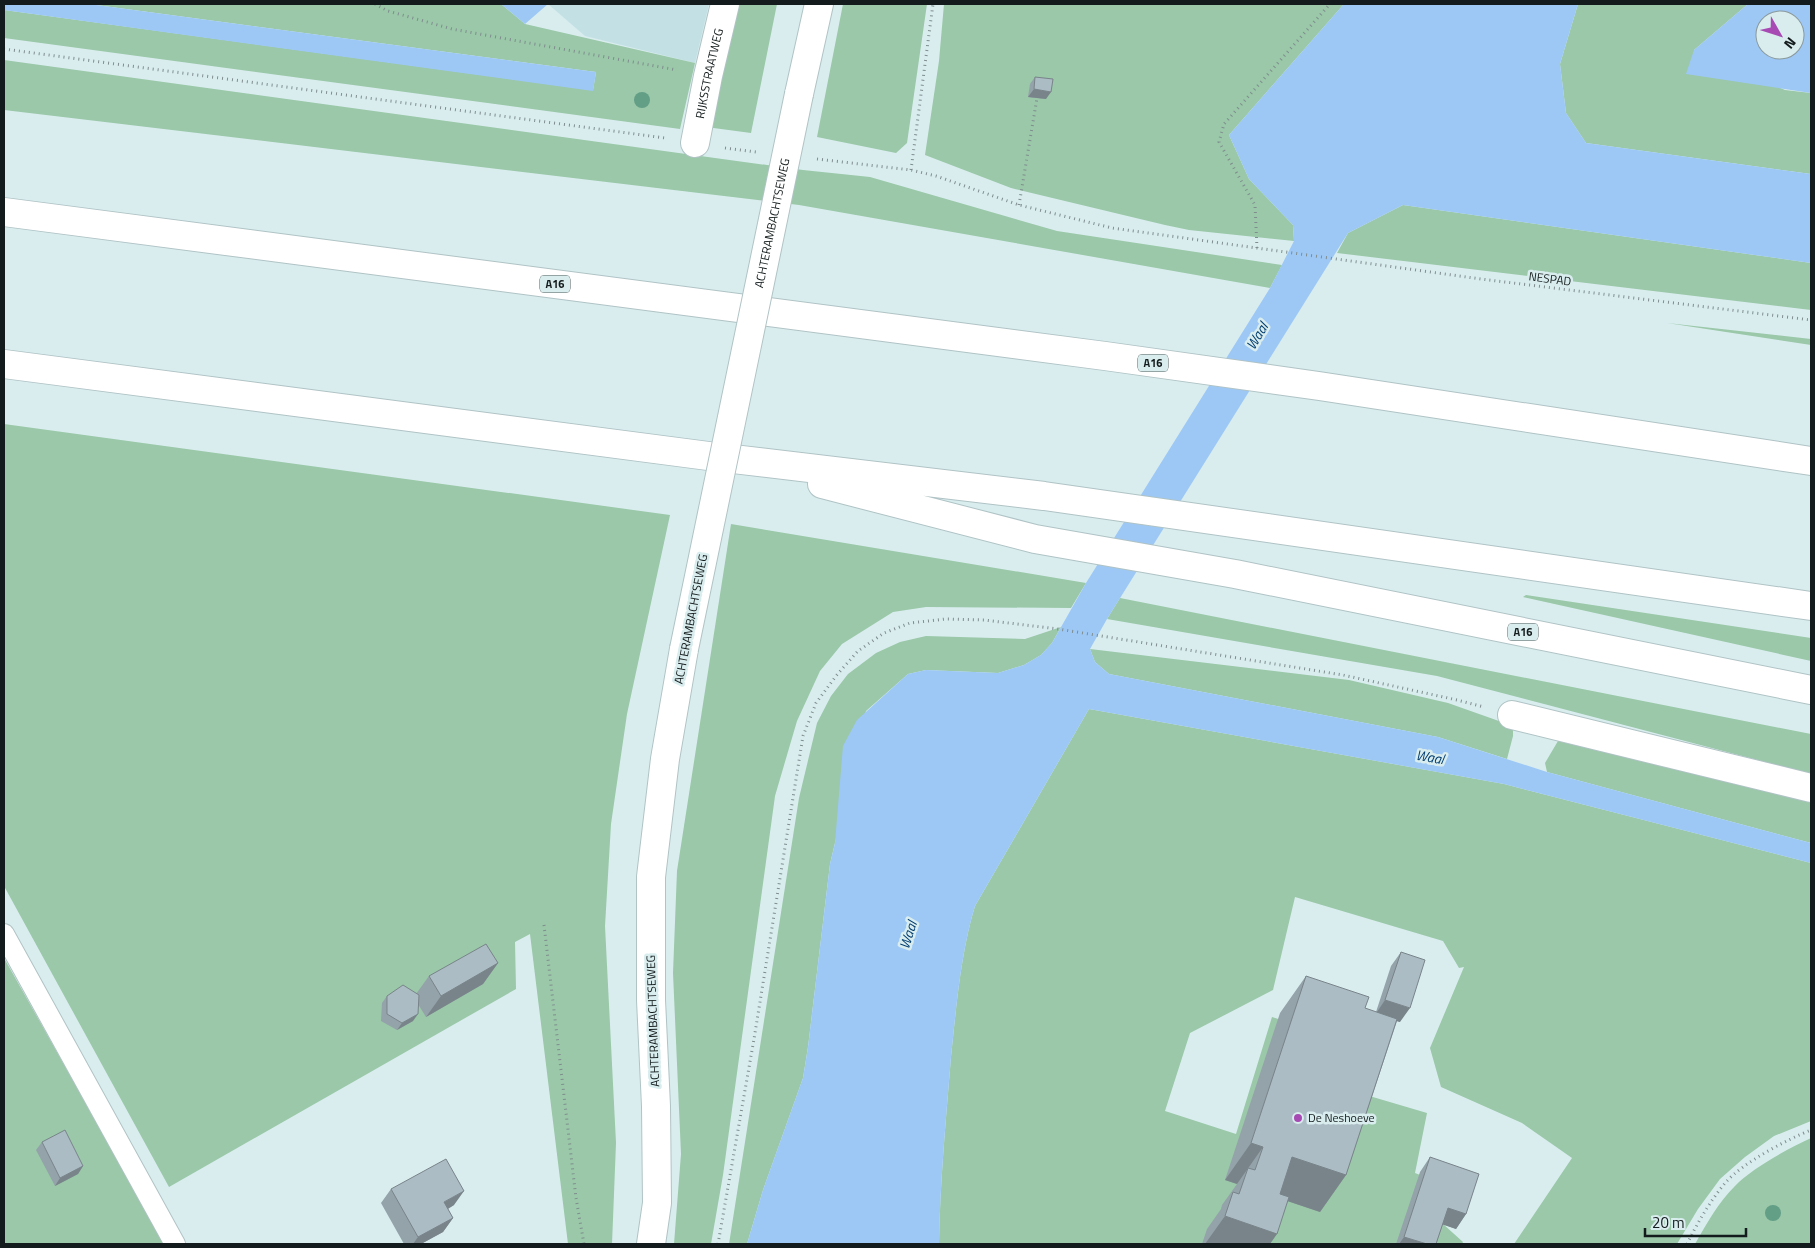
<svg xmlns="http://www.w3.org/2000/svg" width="1815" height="1248" font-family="'Titillium Web',sans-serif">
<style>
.built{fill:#c3e1e4}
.green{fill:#9ac8a8}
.water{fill:#9dc8f6;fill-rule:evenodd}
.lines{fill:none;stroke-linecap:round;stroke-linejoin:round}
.service-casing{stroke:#b0c3c5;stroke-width:22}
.minor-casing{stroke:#b0c3c5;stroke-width:30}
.tertiary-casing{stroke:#b0c3c5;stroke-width:30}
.motorway-casing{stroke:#b0c3c5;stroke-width:30}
.path{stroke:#7f8d8e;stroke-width:3;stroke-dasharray:1 4;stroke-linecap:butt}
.service{stroke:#fff;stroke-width:20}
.minor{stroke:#fff;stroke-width:28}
.tertiary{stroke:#fff;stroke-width:28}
.motorway{stroke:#fff;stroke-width:28}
.tertiary-bridge-casing{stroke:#b0c3c5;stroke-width:30;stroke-linecap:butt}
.tertiary-bridge{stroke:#fff;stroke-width:28}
.tree{fill:#639e87}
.wall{fill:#94a2a9}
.shaded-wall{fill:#788489}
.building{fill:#acbcc4;stroke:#788489}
.poi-dot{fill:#a74ab3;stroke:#d9edef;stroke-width:2}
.labels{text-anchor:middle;stroke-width:5;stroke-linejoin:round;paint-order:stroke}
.shield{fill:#d9edef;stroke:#4f5a5b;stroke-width:1}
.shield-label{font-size:11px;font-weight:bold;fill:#141b1c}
.street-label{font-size:12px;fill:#141b1c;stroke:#d9edef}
.poi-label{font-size:12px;fill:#141b1c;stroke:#d9edef;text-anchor:start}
.water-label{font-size:14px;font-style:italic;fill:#003c6f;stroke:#d9edef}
</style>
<rect width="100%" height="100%" fill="#d9edef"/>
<path class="built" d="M548 4H709L695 63 585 36Z"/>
<path class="green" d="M89 4H501L525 24 695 63 680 129 4 38V10L593 90 596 72Z
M732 4H777L751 133 706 127Z
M843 4H927L907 143 896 153 817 137Z
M944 4H1344L1229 135 1249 179 1293 225 1294 241 1189 230 1165 225 1011 188 925 155 939 61Z
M1578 4H1748L1694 50 1785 90 1811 93V174L1586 143 1566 113 1560 64Z
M4 60 803 170 870 177 1057 231 1282 265 1270 288 799 205 4 110Z
M1403 205 1811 263V310L1337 253 1348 233Z
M1667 323 1811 339V345Z
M4 424 670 515 627 714 611 824 605 926 616 1143 612 1244H568L530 934 515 942 516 989 169 1187 4 886Z
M731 524 1086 583 1071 608 926 607 893 612 842 644 820 671 797 721 775 796 723 1175 711 1244H674L681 1154 673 973 677 871Z
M1526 595 1811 638V661L1523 597Z
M1120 598 1811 734V774L1437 676 1107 619Z
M1061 627 1052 643 1041 655 1024 665 998 673 926 670 908 674 866 711 830 864 808 1047 803 1078 763 1190 747 1244H729L799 798 817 723 831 696 848 674 876 653 900 642 926 636 1025 639Z
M1090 649 1349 680 1448 703 1513 726V736L1507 759 1438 737 1109 674 1095 662Z
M1089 709 1504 784 1811 863V1121L1774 1136 1745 1157 1720 1179 1698 1209 1677 1244H1514L1572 1158 1522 1123 1441 1087 1430 1048 1464 967 1459 968 1443 941 1295 897 1273 990 1190 1033 1165 1111 1236 1134 1272 1017 1342 1039 1366 1095 1427 1113 1415 1173 1454 1188 1443 1224 1463 1242 1462 1244H939C940 1182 946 1119 951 1057 956 1009 961 951 975 906Z
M1558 741 1811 801V843L1547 772 1545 763Z
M4 958 165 1244H4Z
M1811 1138V1244H1695C1707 1223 1718 1203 1735 1186 1751 1169 1789 1148 1811 1138Z"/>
<path class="water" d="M4 4H89L596 72 593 91 4 10Z
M501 4H548L525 24Z
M1344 4H1578L1560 64 1566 113 1586 143 1811 174V263L1403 205 1348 233 1107 619 1090 649 1095 662 1109 674 1438 737 1547 772 1811 843V863L1504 784 1089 709 975 906C961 951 956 1009 951 1057 946 1119 940 1182 939 1244H747L763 1190 803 1078 808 1047 830 864 835 843 843 746 857 720 908 674 926 670 998 673 1024 665 1041 655 1052 643 1086 583 1270 288 1294 241 1293 225 1249 179 1229 135Z
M1748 4H1811V93L1686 74 1694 50ZM1765 20H1795V50H1765Z"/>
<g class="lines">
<defs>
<path id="service" d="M4 934 175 1244"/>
<g id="minor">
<path id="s1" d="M695 143 708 76 725 4"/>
<path d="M1512 715 1811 788"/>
</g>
<path id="tertiary" d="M799 94 819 4
M651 1244 657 1203 656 1106 651 1000V877L665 759 684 649"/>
<path id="motorway" d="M4 212 1105 356 1319 386 1811 461
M4 364 716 457 1044 496 1811 606
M822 484 1035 539 1235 574 1811 690"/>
</defs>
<use href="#service" class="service-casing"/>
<use href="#minor" class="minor-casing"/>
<use href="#tertiary" class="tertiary-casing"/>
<use href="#motorway" class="motorway-casing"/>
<path class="path" d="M375 4 388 11 452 29 677 70
M4 49 665 138
M725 148 756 152
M817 159 911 170 936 176 1019 205 1112 228 1481 279 1811 320
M911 170 933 4
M1019 205 1037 98
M1257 248 1255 205 1219 142 1224 124 1330 4
M544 925 576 1198 584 1244
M718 1244 754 1039 803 736 816 703 836 676 858 651 884 633 910 623 946 619 984 620 1058 629 1343 675 1457 700 1484 707
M1687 1244C1698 1222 1710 1201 1726 1182 1744 1162 1786 1140 1811 1130"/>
<use href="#service" class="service"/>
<use href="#minor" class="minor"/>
<use href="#tertiary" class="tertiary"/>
<use href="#motorway" class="motorway"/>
<defs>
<g id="tertiary-bridge">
<path id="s2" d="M684 649 799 94"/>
</g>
</defs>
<use href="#tertiary-bridge" class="tertiary-bridge-casing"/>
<use href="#tertiary-bridge" class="tertiary-bridge"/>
</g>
<g class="tree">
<circle cx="642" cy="100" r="8"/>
<circle cx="1773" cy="1213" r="8"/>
</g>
<path class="wall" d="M1035 77 1046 99 1028 97 1030 84Z
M1401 952 1400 1022 1397 1021 1346 1175 1320 1212 1288 1201 1270 1244H1202L1207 1229 1221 1209 1222 1205 1237 1184 1225 1180 1280 1013 1306 976 1365 1008 1376 1012 1391 966Z
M498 963 483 984 426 1017 418 1004 413 1021 397 1030 381 1021 382 1003 387 996 416 994 429 976Z
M42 1142 83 1166 78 1174 55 1186 36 1150Z
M1430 1157 1466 1214 1456 1229 1443 1224 1436 1244H1396L1420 1172Z
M391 1189 454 1205 448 1209 453 1218 443 1232 421 1244H404L381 1203Z"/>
<path class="shaded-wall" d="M1034 89 1051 92 1046 99 1028 97Z
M498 963 483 984 426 1017 441 996Z
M1385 1000 1410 1008 1400 1022 1375 1015Z
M418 1014 413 1021 397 1030 402 1023Z
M1251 1143 1263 1147 1237 1184 1225 1180Z
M1292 1157 1346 1175 1320 1212 1266 1194Z
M83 1166 78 1174 55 1186 60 1178Z
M464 1191 454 1205 434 1217 444 1202Z
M1448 1208 1466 1214 1456 1229 1438 1223Z
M1225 1216 1277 1234 1270 1244H1205Z
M453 1218 443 1232 421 1244H413L418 1237Z
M1404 1237 1427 1244H1399Z"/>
<path class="building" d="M1035 77 1053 79 1051 92 1034 89Z
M486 944 498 963 441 996 429 976Z
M1401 952 1425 960 1410 1008 1385 1000Z
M1306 976 1369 997 1365 1008 1397 1019 1346 1175 1292 1157 1280 1194 1289 1197 1277 1234 1225 1216 1233 1192 1239 1194 1248 1168 1255 1170 1263 1147 1251 1143Z
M403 985 419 995 418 1014 402 1023 387 1014V996Z
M65 1130 83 1166 60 1178 42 1142Z
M1430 1157 1479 1174 1466 1214 1448 1208 1436 1244H1427L1404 1237Z
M446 1159 464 1191 444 1202 453 1218 418 1237 391 1189Z"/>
<circle class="poi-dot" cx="1298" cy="1118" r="5"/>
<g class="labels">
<g class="shield">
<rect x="540" y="275.5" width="30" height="17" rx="4"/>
<rect x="1138" y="354.5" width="30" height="17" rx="4"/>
<rect x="1508" y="623.5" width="30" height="17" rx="4"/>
</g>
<g class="shield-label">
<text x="555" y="288">A16</text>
<text x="1153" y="367">A16</text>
<text x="1523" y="636">A16</text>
</g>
<g class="street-label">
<text dy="4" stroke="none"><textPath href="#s1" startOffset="71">RIJKSSTRAATWEG</textPath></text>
<text dy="4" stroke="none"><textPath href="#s2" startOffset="435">ACHTERAMBACHTSEWEG</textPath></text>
<text transform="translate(1550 279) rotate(7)" y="4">NESPAD</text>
<text transform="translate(691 619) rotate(-79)" y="4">ACHTERAMBACHTSEWEG</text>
<text transform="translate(653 1021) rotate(-92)" y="4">ACHTERAMBACHTSEWEG</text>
</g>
<g class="poi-label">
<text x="1308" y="1122">De Neshoeve</text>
</g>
<g class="water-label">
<text transform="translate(1257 336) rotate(-59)" y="5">Waal</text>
<text transform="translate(1430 757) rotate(10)" y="5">Waal</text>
<text transform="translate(908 935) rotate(-72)" y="5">Waal</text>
</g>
</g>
<rect width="1815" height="1248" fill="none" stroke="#141b1c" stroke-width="10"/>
<g transform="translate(1780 35) rotate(129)"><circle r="24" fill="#d9edef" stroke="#8a999b"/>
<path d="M0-4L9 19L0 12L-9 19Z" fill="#a74ab3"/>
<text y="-8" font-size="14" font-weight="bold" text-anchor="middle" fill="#141b1c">N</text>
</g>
<path d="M1645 1228v8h101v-8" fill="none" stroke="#141b1c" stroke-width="2.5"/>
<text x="1652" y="1228" font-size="15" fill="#141b1c" stroke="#d9edef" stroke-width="4" paint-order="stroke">20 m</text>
</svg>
